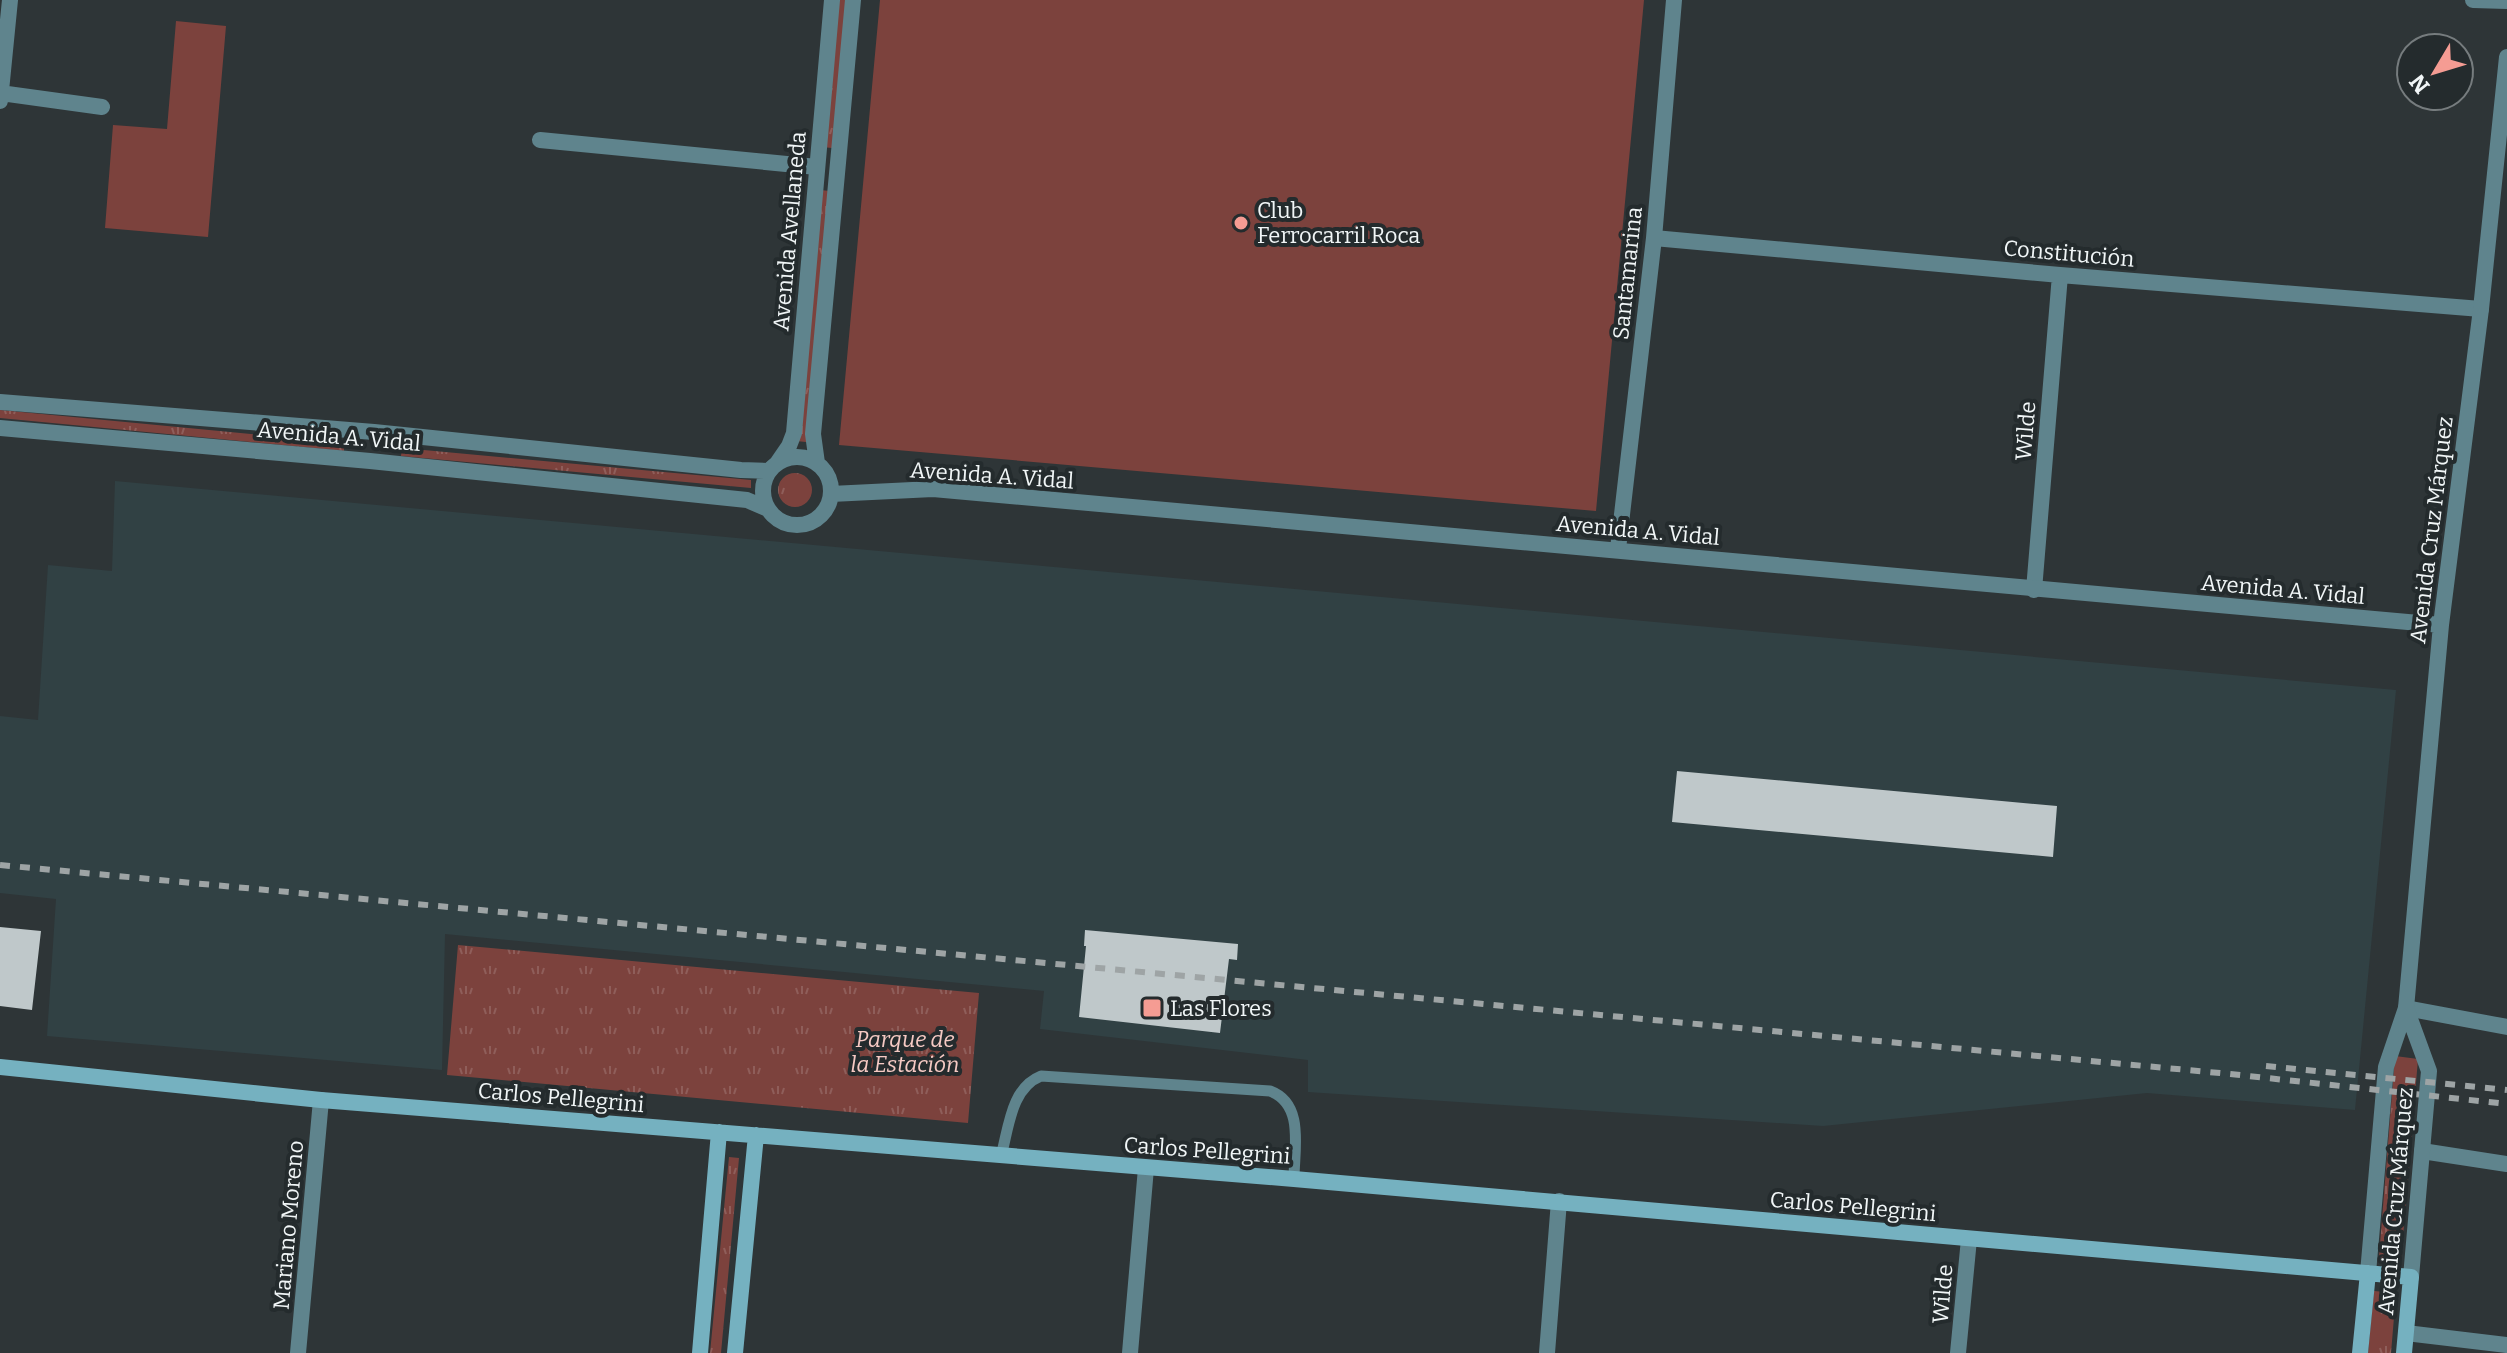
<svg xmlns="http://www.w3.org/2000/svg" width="2507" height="1353" font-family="Bitter,serif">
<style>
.built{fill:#314144}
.grass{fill:url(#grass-tufts)}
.garden{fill:#7c423d}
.building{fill:#bfc8ca}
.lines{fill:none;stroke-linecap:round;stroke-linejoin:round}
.service{stroke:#5f848d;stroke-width:11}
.minor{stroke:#5f848d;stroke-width:16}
.tertiary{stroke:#5f848d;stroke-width:16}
.secondary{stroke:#75b1c0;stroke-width:16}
.rail{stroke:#9ea4a5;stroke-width:6;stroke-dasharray:10 10;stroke-linecap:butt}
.poi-dot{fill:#f59c93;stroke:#242b2d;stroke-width:3}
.labels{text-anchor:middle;stroke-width:8;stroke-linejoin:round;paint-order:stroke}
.poi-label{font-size:22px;fill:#f1f6f7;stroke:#242b2d;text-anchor:start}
.street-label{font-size:22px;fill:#f1f6f7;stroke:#242b2d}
.park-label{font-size:22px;font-style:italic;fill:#f6cac4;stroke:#242b2d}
</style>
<defs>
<pattern id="grass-tufts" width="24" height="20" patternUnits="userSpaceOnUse" patternTransform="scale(2)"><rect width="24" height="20" fill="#7c423d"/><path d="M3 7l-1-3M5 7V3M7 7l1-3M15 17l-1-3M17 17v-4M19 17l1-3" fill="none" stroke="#8f5e5a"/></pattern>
</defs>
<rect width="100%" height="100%" fill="#2e3537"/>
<path class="built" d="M115 481 2396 690 2355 1110 2147 1093 1823 1126 1308 1092V1060L1040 1029 1044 991 445 934 442 1070 47 1036 56 899 0 893V716L38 720 48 565 112 571Z"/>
<path class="grass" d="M836 0H847L832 148 822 147Z
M820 190 830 191 806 442 796 441Z
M0 410 344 443V451L0 418Z
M402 448 751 480V488L401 456Z
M778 490a17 17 0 1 1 34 0a17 17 0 1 1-34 0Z
M458 945 979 993 968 1123 447 1075Z
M2395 1056 2418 1059 2401 1260 2379 1257Z
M729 1157 739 1158 721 1353H710Z
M2374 1291 2396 1293 2391 1353H2368Z"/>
<path class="garden" d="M880 0H1644L1596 511 839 445Z
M176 21 226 26 208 237 105 228 113 125 167 129Z"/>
<path class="building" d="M1677 771 2057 806 2053 857 1672 822Z
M0 927 41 931 32 1010 0 1006Z
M1085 930 1238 944 1237 960 1229 959 1220 1033 1079 1017 1086 946H1084Z"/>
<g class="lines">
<path class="service" d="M1001 1156C1009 1127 1011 1088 1041 1076L1270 1091C1305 1104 1294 1149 1294 1179"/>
<path class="minor" d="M2473 0 2507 1
M0 93 102 107
M0 101 10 0
M540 140 817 167
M1654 238 2060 275 2481 309
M1618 549 1654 238 1674 0
M2034 590 2060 275
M2406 1008 2507 1027
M2422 1151 2507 1164
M2406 1333 2507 1345
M298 1353 321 1100
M1130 1353 1146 1168
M1547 1353 1559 1201
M1958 1353 1969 1239"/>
<path class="tertiary" d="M0 402 374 432 741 470 769 471
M0 428 370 461 747 500 768 509
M763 491a34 34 0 1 1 68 0a34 34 0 1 1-68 0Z
M778 462 789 446 794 433 832 0
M817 463 813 434 853 0
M831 494 933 489 2441 625
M2406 1008 2429 1071 2411 1277
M2368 1273 2386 1067 2406 1008 2441 625 2481 309 2507 57"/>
<path class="secondary" d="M0 1067 321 1100 1294 1179 2411 1277 2404 1353
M700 1353 719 1132
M735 1353 756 1135
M2360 1353 2368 1273"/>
<path class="rail" d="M0 865 2230 1074 2507 1104
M2266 1066 2507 1090"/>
</g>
<g class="poi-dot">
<circle cx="1241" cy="223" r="8"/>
<rect x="1142" y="998" width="20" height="20" rx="4"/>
</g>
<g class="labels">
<g class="poi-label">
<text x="1257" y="218">Club<tspan x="1257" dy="25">Ferrocarril Roca</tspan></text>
<text x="1170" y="1016">Las Flores</text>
</g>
<g class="street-label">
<text transform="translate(789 231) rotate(-85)" y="8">Avenida Avellaneda</text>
<text transform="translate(2069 253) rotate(5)" y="8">Constitución</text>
<text transform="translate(1627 273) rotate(-84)" y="8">Santamarina</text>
<text transform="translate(2025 431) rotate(-85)" y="8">Wilde</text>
<text transform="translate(339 436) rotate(5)" y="8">Avenida A. Vidal</text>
<text transform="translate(992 475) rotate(4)" y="8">Avenida A. Vidal</text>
<text transform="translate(1638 530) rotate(5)" y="8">Avenida A. Vidal</text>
<text transform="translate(2431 530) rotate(-83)" y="8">Avenida Cruz Márquez</text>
<text transform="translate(2283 589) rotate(5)" y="8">Avenida A. Vidal</text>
<text transform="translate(561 1097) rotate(5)" y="8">Carlos Pellegrini</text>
<text transform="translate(1207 1150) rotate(4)" y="8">Carlos Pellegrini</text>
<text transform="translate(2395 1201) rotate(-85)" y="8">Avenida Cruz Márquez</text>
<text transform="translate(1853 1206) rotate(5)" y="8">Carlos Pellegrini</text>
<text transform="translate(288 1225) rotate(-85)" y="8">Mariano Moreno</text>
<text transform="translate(1942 1294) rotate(-85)" y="8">Wilde</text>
</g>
<g class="park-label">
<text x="905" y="1047">Parque de<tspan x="905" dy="25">la Estación</tspan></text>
</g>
</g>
<g transform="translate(2435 72) rotate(232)"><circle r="38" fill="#242b2d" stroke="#767c7e" stroke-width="2"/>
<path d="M0-6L14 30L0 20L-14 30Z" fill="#f59c93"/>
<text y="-12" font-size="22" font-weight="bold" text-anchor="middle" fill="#f1f6f7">N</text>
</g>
</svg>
